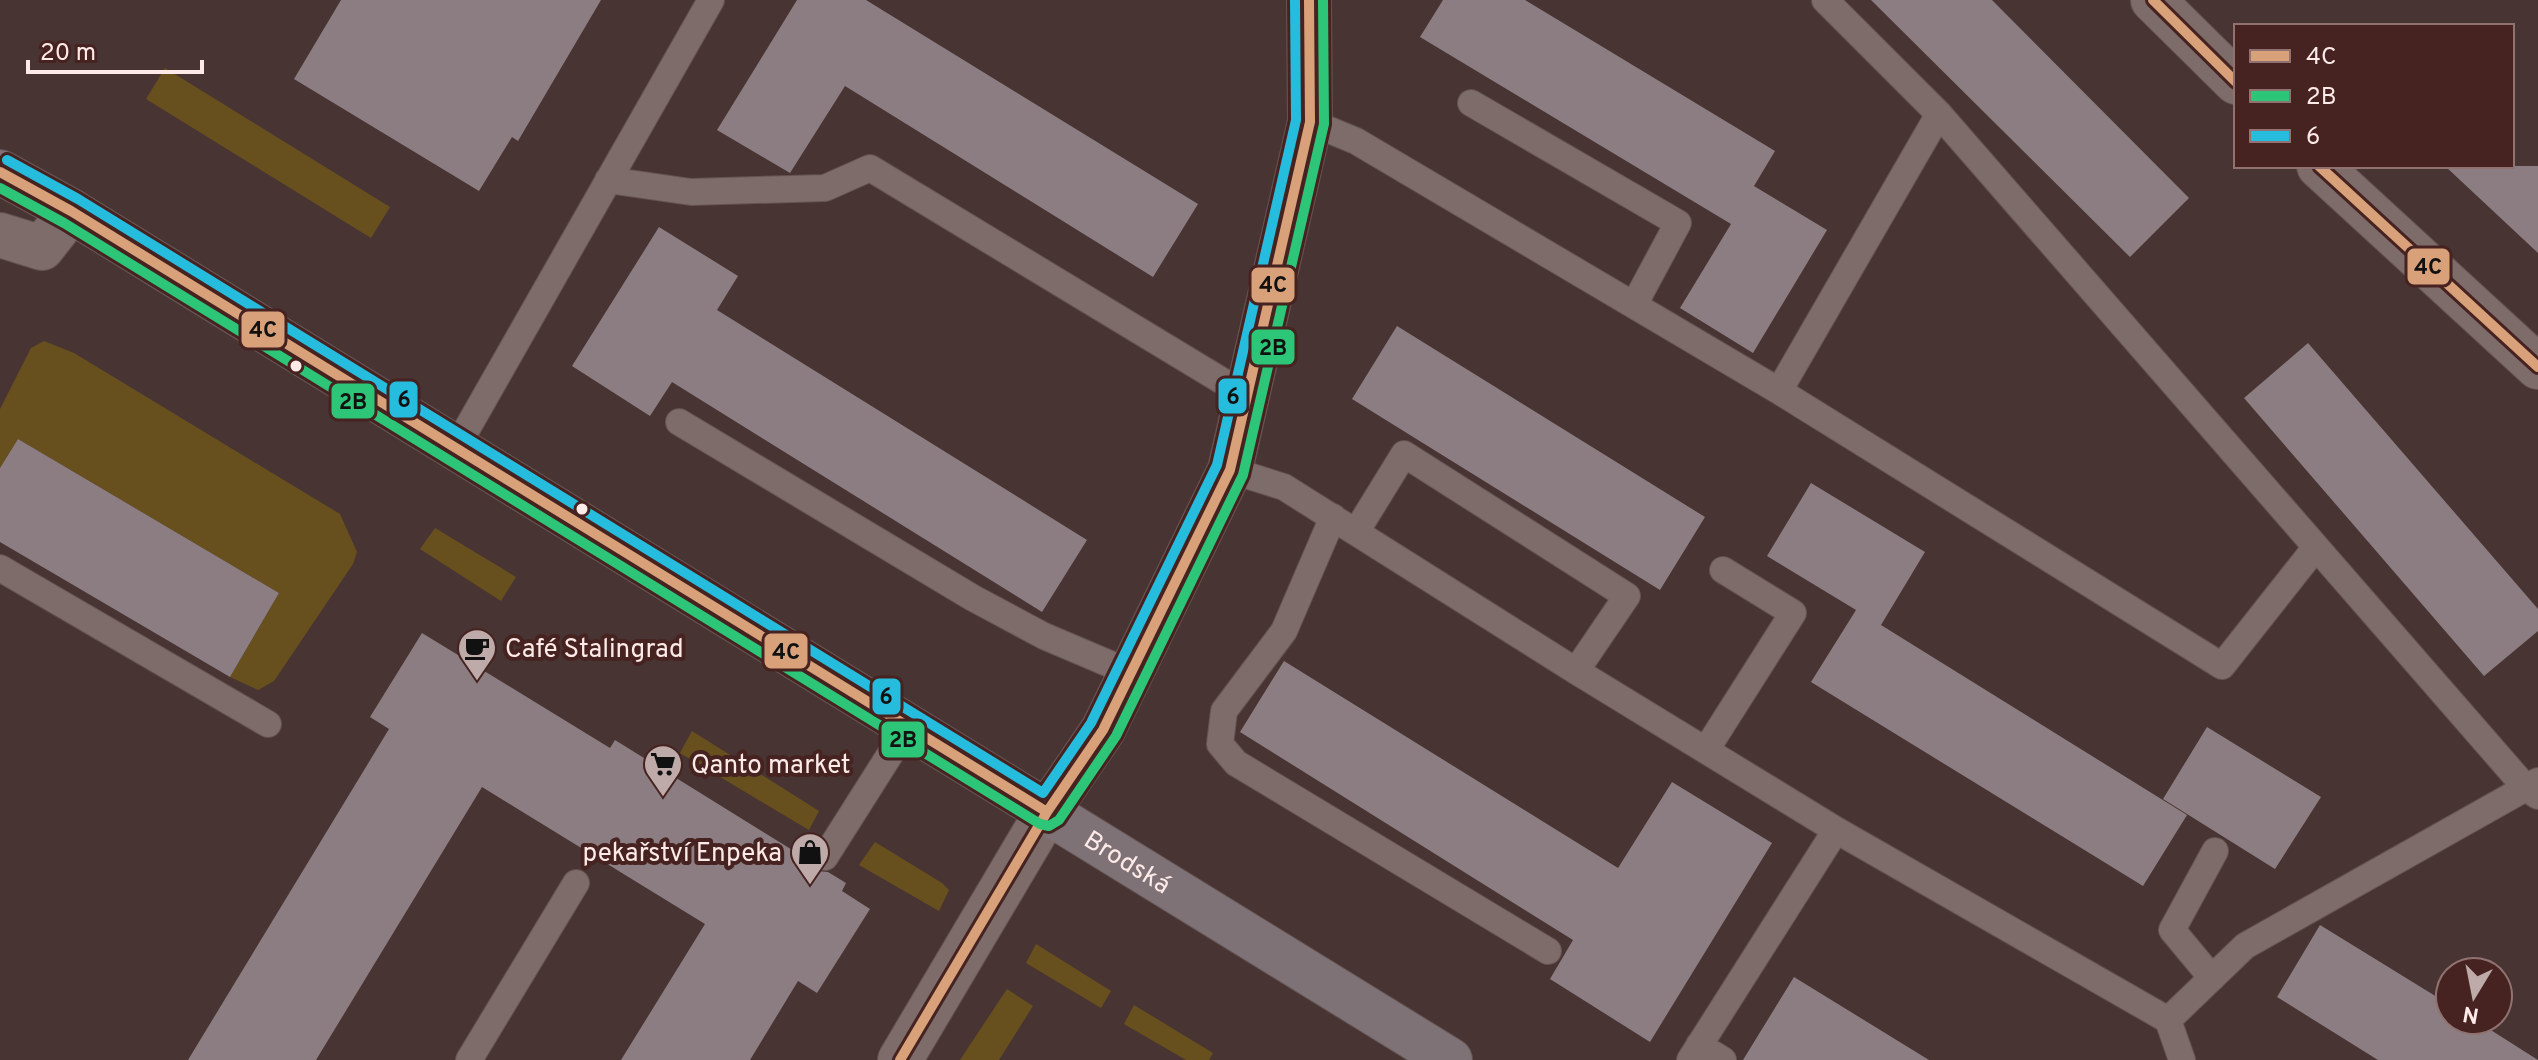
<svg xmlns="http://www.w3.org/2000/svg" width="2538" height="1060" font-family="Overpass,sans-serif">
<style>
.green{fill:#67501d}
.building{fill:#8c7d82}
.lines{fill:none;stroke-linecap:round;stroke-linejoin:round}
.service-casing{stroke:#645352;stroke-width:28}
.minor-casing{stroke:#645352;stroke-width:46}
.tertiary-casing{stroke:#645352;stroke-width:46}
.primary-casing{stroke:#645352;stroke-width:46}
.service{stroke:#7d6c6a;stroke-width:26}
.minor{stroke:#7d6c6a;stroke-width:44}
.tertiary{stroke:#7d6c6a;stroke-width:44}
.primary{stroke:#7e7276;stroke-width:44}
.bus-1-casing{stroke:#462320;stroke-width:16}
.bus-2-casing{stroke:#462320;stroke-width:16}
.bus-3-casing{stroke:#462320;stroke-width:16}
.bus-1{stroke:#d9a179;stroke-width:10}
.bus-2{stroke:#2dc577;stroke-width:10}
.bus-3{stroke:#26bcdd;stroke-width:10}
.bus-dot{fill:#feebe9;stroke:#462320;stroke-width:3}
.labels{text-anchor:middle;stroke-width:8;stroke-linejoin:round;paint-order:stroke}
.poi-label{font-size:26px;fill:#feebe9;stroke:#462320;text-anchor:start}
.street-label{font-size:26px;fill:#feebe9;stroke:#462320}
.line-badge{stroke:#462320;stroke-width:3}
.pale-badge-label{font-size:22px;text-anchor:middle;font-weight:bold;fill:#111}
</style>
<rect width="100%" height="100%" fill="#483533"/>
<path class="green" d="M165 68 390 207 371 238 146 99Z
M44 341 74 353 340 514 357 552 353 564 274 681 258 690 230 677 279 593 18 439 0 468V409L31 348Z
M435 528 516 577 501 601 420 549Z
M692 731 819 811 809 830 680 753Z
M875 842 942 883 949 890 939 911 859 865Z
M1036 944 1111 991 1101 1008 1026 963Z
M1007 989 1033 1006 999 1060H960Z
M1134 1005 1213 1053 1209 1060H1186L1124 1024Z"/>
<path class="building" d="M341 0H601L518 141 512 137 479 191 294 79Z
M797 0H866L1198 204 1153 277 845 86 790 173 717 130Z
M1443 0H1525L1775 151 1754 186 1827 230 1753 353 1680 308 1731 224 1420 37Z
M1871 0H1992L2189 198 2130 257Z
M2445 166H2538V253Z
M659 227 738 276 717 310 1087 540 1042 612 672 382 650 416 572 366Z
M1397 326 1705 517 1660 590 1352 399Z
M2308 343 2538 609V631L2484 676 2244 398Z
M18 439 279 593 230 677 0 542V468Z
M1811 483 1925 552 1881 625 2187 815 2143 886 1811 682 1856 610 1767 556Z
M422 633 610 748 615 740 810 861 817 871 828 872 846 883 842 891 870 909 817 993 798 981 750 1060H621L705 924 482 787 316 1060H188L389 729 370 717Z
M1284 661 1618 868 1672 782 1772 843 1650 1042 1550 979 1573 940 1240 732Z
M2207 727 2321 797 2275 869 2163 799Z
M2320 925 2450 1005V1020H2475L2538 1060H2378L2277 997Z
M1794 977 1929 1060H1743Z"/>
<g class="lines">
<defs>
<path id="service" d="M1825 0 1939 114 2526 788 2538 796
M1471 103 1678 223 1634 305
M1310 122 1356 141 1779 391 2222 666 2316 547
M608 180 691 192 825 188 870 168 1247 396
M1779 391 1939 114
M679 422 973 598 1044 636 1131 673
M456 448 711 0
M1230 470 1284 487 1576 671 1836 830 2168 1020 2182 1060
M1333 517 1284 631 1224 711 1220 744 1236 763 1548 951
M1356 532 1404 454 1627 596 1576 671
M0 568 268 724
M1706 750 1793 613 1723 570
M825 857 908 726
M2212 978 2172 930 2215 851
M2168 1020 2245 946 2538 781
M1699 1045 1723 1060
M469 1060 576 883
M1690 1060 1836 830"/>
<path id="minor" d="M2153 0 2236 82
M2319 166 2538 367
M0 235 42 248 71 211
M900 1060 1047 812"/>
<path id="tertiary" d="M1047 812 1103 730 1230 470 1310 122 1309 0"/>
<g id="primary">
<path id="s1" d="M0 172 71 211 1450 1060"/>
</g>
</defs>
<use href="#service" class="service-casing"/>
<use href="#minor" class="minor-casing"/>
<use href="#tertiary" class="tertiary-casing"/>
<use href="#primary" class="primary-casing"/>
<use href="#service" class="service"/>
<use href="#minor" class="minor"/>
<use href="#tertiary" class="tertiary"/>
<use href="#primary" class="primary"/>
<defs>
<path id="bus-1" d="M2153 0 2236 82
M2319 166 2538 367
M0 172 71 211 1047 812
M900 1060 1047 812 1103 730 1230 470 1310 122 1309 0"/>
<path id="bus-2" d="M0 188 64 223 1040 824 1049 826 1059 820 1116 736 1243 475 1324 124 1323 0"/>
<path id="bus-3" d="M7 160 78 199 1043 793 1091 723 1217 465 1296 120 1295 0"/>
</defs>
<use href="#bus-1" class="bus-1-casing"/>
<use href="#bus-2" class="bus-2-casing"/>
<use href="#bus-3" class="bus-3-casing"/>
<use href="#bus-1" class="bus-1"/>
<use href="#bus-2" class="bus-2"/>
<use href="#bus-3" class="bus-3"/>
</g>
<defs>
<symbol id="cafe-pin" viewBox="-11 -11 22 30"><path d="M0 17L-7.5 6A9.5 9.5 0 1 1 7.5 6Z" fill="#beaba9" stroke="#462320"/><path d="M-5.5-4.5H6V0H3Q3 3.5 0 3.5H-2.5Q-5.5 3.5-5.5 0ZM3-3.2v2h1.7v-2ZM-6 4.5H4V6H-6Z" fill="#111"/></symbol>
<symbol id="supermarket-pin" viewBox="-11 -11 22 30"><path d="M0 17L-7.5 6A9.5 9.5 0 1 1 7.5 6Z" fill="#beaba9" stroke="#462320"/><path d="M-6-5.5h2.5l.6 2H6L4.5 2H-2.5L-4.4-4H-6ZM-1.5 3.2a1.3 1.3 0 1 0 .1 0ZM3 3.2a1.3 1.3 0 1 0 .1 0Z" fill="#111"/></symbol>
<symbol id="shop-pin" viewBox="-11 -11 22 30"><path d="M0 17L-7.5 6A9.5 9.5 0 1 1 7.5 6Z" fill="#beaba9" stroke="#462320"/><path d="M-5-2.5h2.3a2.7 3.5 0 0 1 5.4 0H5L5.5 6h-11ZM-1.5-2.5h3a1.5 2.3 0 0 0-3 0Z" fill="#111"/></symbol>
</defs>
<g fill-rule="evenodd">
<use href="#cafe-pin" x="455" y="626" width="44" height="60"/>
<use href="#supermarket-pin" x="641" y="742" width="44" height="60"/>
<use href="#shop-pin" x="788" y="830" width="44" height="60"/>
</g>
<g class="bus-dot">
<circle cx="296" cy="366" r="7"/>
<circle cx="582" cy="509" r="7"/>
</g>
<g class="labels">
<g class="poi-label">
<text x="505" y="657">Café Stalingrad</text>
<text x="691" y="773">Qanto market</text>
<text x="782" y="861" text-anchor="end">pekařství Enpeka</text>
</g>
<g class="street-label">
<text dy="9" stroke="none"><textPath href="#s1" startOffset="1322">Brodská</textPath></text>
</g>
</g>
<g class="line-badge">
<rect x="2406" y="247" width="45" height="39" rx="8" fill="#d9a179"/>
<rect x="1250" y="266" width="46" height="38" rx="8" fill="#d9a179"/>
<rect x="240" y="310" width="46" height="39" rx="8" fill="#d9a179"/>
<rect x="1250" y="328" width="46" height="38" rx="8" fill="#2dc577"/>
<rect x="1217" y="377" width="31" height="38" rx="8" fill="#26bcdd"/>
<rect x="388" y="380" width="31" height="39" rx="8" fill="#26bcdd"/>
<rect x="330" y="382" width="46" height="38" rx="8" fill="#2dc577"/>
<rect x="763" y="632" width="46" height="38" rx="8" fill="#d9a179"/>
<rect x="871" y="677" width="31" height="39" rx="8" fill="#26bcdd"/>
<rect x="880" y="720" width="46" height="39" rx="8" fill="#2dc577"/>
</g>
<g class="pale-badge-label">
<text x="2428" y="274">4C</text>
<text x="1273" y="292">4C</text>
<text x="263" y="337">4C</text>
<text x="1273" y="355">2B</text>
<text x="1233" y="404">6</text>
<text x="404" y="407">6</text>
<text x="353" y="409">2B</text>
<text x="786" y="659">4C</text>
<text x="886" y="704">6</text>
<text x="903" y="747">2B</text>
</g>
<rect x="2234" y="24" width="280" height="144" fill="#462320" stroke="#907370" stroke-width="2"/>
<rect x="2250" y="50" width="40" height="12" fill="#d9a179" stroke="#907370" stroke-width="2"/>
<text x="2306" y="64" font-size="24" fill="#feebe9">4C</text>
<rect x="2250" y="90" width="40" height="12" fill="#2dc577" stroke="#907370" stroke-width="2"/>
<text x="2306" y="104" font-size="24" fill="#feebe9">2B</text>
<rect x="2250" y="130" width="40" height="12" fill="#26bcdd" stroke="#907370" stroke-width="2"/>
<text x="2306" y="144" font-size="24" fill="#feebe9">6</text>
<g transform="translate(2474 996) rotate(190)"><circle r="38" fill="#462320" stroke="#907370" stroke-width="2"/>
<path d="M0-6L14 30L0 20L-14 30Z" fill="#beaba9"/>
<text y="-12" font-size="22" font-weight="bold" text-anchor="middle" fill="#feebe9">N</text>
</g>
<path d="M28 60v12h174v-12" fill="none" stroke="#feebe9" stroke-width="4"/>
<text x="40" y="60" font-size="24" fill="#feebe9" stroke="#462320" stroke-width="6" paint-order="stroke">20 m</text>
</svg>
